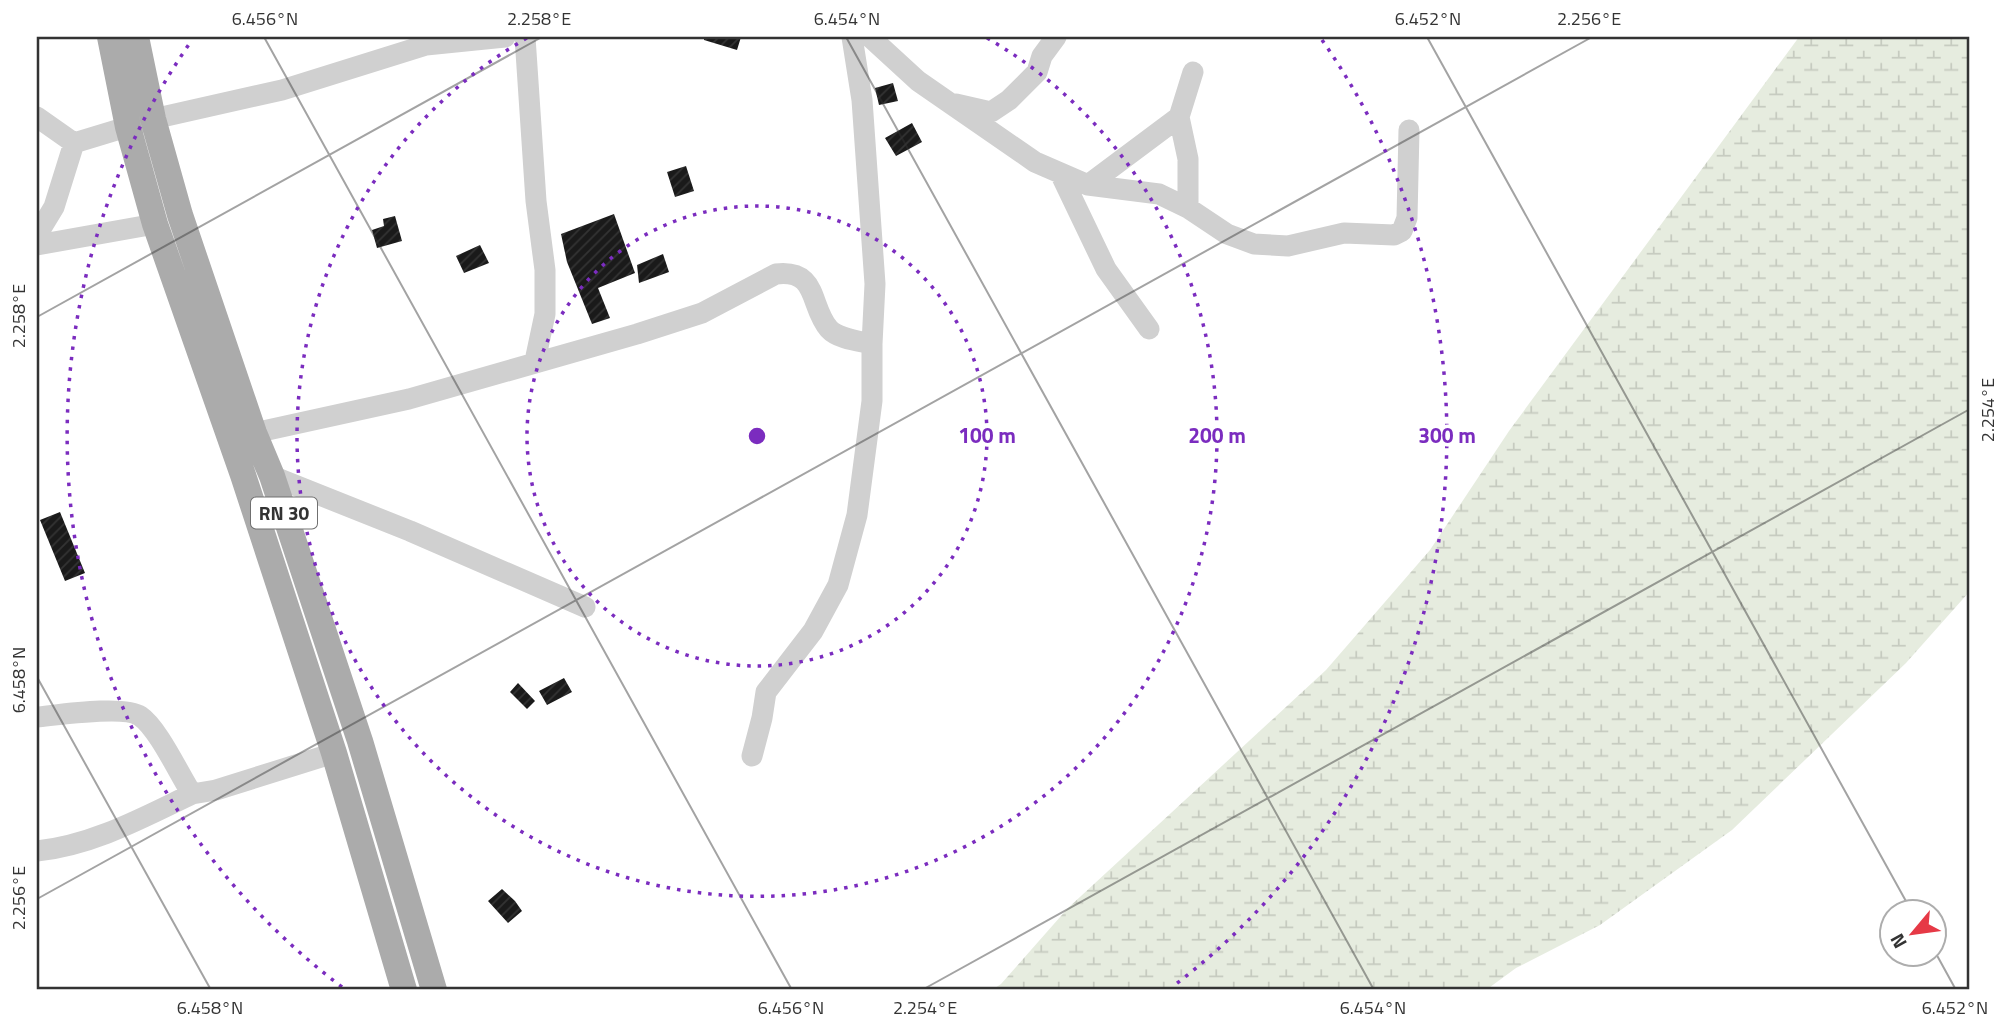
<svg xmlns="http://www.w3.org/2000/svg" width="2007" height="1027" font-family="'Titillium Web',sans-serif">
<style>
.wetland{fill:url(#wetland-marsh)}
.building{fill:url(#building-hatch)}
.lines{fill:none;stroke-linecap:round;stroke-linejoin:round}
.minor{stroke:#d0d0d0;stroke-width:21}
.major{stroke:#ababab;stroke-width:26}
.ticks{fill:none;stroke:#333;stroke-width:2;stroke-opacity:0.45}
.ring{fill:none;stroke:#7b2cbf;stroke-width:3.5;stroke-dasharray:3.5 7}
.labels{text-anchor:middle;stroke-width:7;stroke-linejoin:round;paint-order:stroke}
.shield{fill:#fff;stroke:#707070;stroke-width:2}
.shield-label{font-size:19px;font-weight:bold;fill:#333}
.centre{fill:#7b2cbf;stroke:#fff;stroke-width:3.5}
.ring-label{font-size:21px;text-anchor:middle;font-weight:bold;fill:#7b2cbf;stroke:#fff;stroke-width:7;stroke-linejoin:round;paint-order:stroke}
.neatline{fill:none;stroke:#333;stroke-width:2.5}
.ticks-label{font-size:18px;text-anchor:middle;fill:#333}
</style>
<defs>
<pattern id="wetland-marsh" width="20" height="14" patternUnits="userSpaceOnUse" patternTransform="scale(1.75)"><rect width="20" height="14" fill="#e6ecdf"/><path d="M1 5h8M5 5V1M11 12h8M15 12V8" fill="none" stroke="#c6cbc0"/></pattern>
<pattern id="building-hatch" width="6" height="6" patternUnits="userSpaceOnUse" patternTransform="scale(1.75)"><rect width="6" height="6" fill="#1a1a1a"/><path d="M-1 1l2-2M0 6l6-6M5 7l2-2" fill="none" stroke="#333"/></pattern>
</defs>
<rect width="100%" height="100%" fill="#fff"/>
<path class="wetland" d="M1799 37H1970V591L1906 663 1732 830 1600 925 1516 968 1486 990H992L1001 984 1068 908 1326 670 1430 550 1509 431Z"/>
<path class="building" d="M704 37H741L737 50 704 40Z
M893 83 898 101 879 105 875 88Z
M912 123 922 142 896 156 885 138Z
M686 166 694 191 675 197 667 172Z
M614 214 635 273 598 288 610 318 592 324 567 262 561 234Z
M395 216 402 241 377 248 372 230 384 226 383 219Z
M480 245 489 263 464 273 456 256Z
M663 254 669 272 639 283 637 265Z
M60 512 85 573 65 581 40 520Z
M564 678 572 692 547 705 539 691Z
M518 683 535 701 527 709 510 692Z
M502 889 515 901 522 911 508 923 488 901Z"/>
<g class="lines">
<path class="minor" d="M525 37 536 201 545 270V314L535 361
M870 37 918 81 1035 162 1088 185 1159 194 1188 208 1227 234 1254 244 1288 246 1344 233 1394 235 1402 231 1407 218 1409 130
M956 104 991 112 1009 100 1037 72 1042 56 1056 37
M37 117 74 143
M74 143 153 119 282 90 426 45 505 37
M1060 173 1106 269 1149 329
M1088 185 1179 117
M1188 208V159L1179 117 1193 72
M37 235 54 207 74 143
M37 245 155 224
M254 433 409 399 637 334 702 313 776 274C819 269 809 306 829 329 838 339 859 341 872 344
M272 476 410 531 585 607
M37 717C58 715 124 705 140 716 158 728 179 774 192 794L216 790 334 753
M752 756 762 718 766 692 813 631 838 585 857 515 872 401V344L875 284 862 100 852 37
M37 851C93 845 142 818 192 794"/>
<path class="major" d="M110 37 128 127 155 224 243 475 334 753 404 990
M136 37 153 119 180 215 254 433 272 476 360 741 434 990"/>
</g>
<path class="ticks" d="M264 37 792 990M846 37 1374 990M1427 37 1912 912M37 317 542 37M37 677 211 990M37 899 1592 37M1934 950 1956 990M922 990 1970 409"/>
<g class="ring">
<circle cx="757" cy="436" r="230"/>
<path d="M987 38A460 460 0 1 1 527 38"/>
<path d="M342 987A690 690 0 0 1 192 40M1322 40A690 690 0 0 1 1172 987"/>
</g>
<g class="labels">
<rect class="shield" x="251" y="497.5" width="66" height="31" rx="5"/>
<g class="shield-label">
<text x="284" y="520">RN 30</text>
</g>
</g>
<circle cx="757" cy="436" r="10" class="centre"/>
<g class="ring-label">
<text x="987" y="443">100 m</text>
<text x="1217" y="443">200 m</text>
<text x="1447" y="443">300 m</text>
</g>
<rect width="2007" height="1027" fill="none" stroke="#ffffff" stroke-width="77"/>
<g transform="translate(1913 933) rotate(241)"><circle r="33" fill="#ffffff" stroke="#adadad" stroke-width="2"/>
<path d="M0-5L12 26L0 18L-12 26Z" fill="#e63946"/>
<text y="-10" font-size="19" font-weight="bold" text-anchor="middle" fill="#333333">N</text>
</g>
<rect x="38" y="38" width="1930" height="950" class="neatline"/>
<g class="ticks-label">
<text x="265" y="25">6.456°N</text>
<text x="539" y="25">2.258°E</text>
<text x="847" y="25">6.454°N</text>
<text x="1428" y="25">6.452°N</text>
<text x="1589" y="25">2.256°E</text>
<text transform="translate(19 316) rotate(-90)" y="6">2.258°E</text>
<text transform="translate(1988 410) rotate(-90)" y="6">2.254°E</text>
<text transform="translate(19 680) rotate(-90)" y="6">6.458°N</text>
<text transform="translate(19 898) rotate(-90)" y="6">2.256°E</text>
<text x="210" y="1014">6.458°N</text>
<text x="791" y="1014">6.456°N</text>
<text x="925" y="1014">2.254°E</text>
<text x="1373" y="1014">6.454°N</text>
<text x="1955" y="1014">6.452°N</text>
</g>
</svg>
